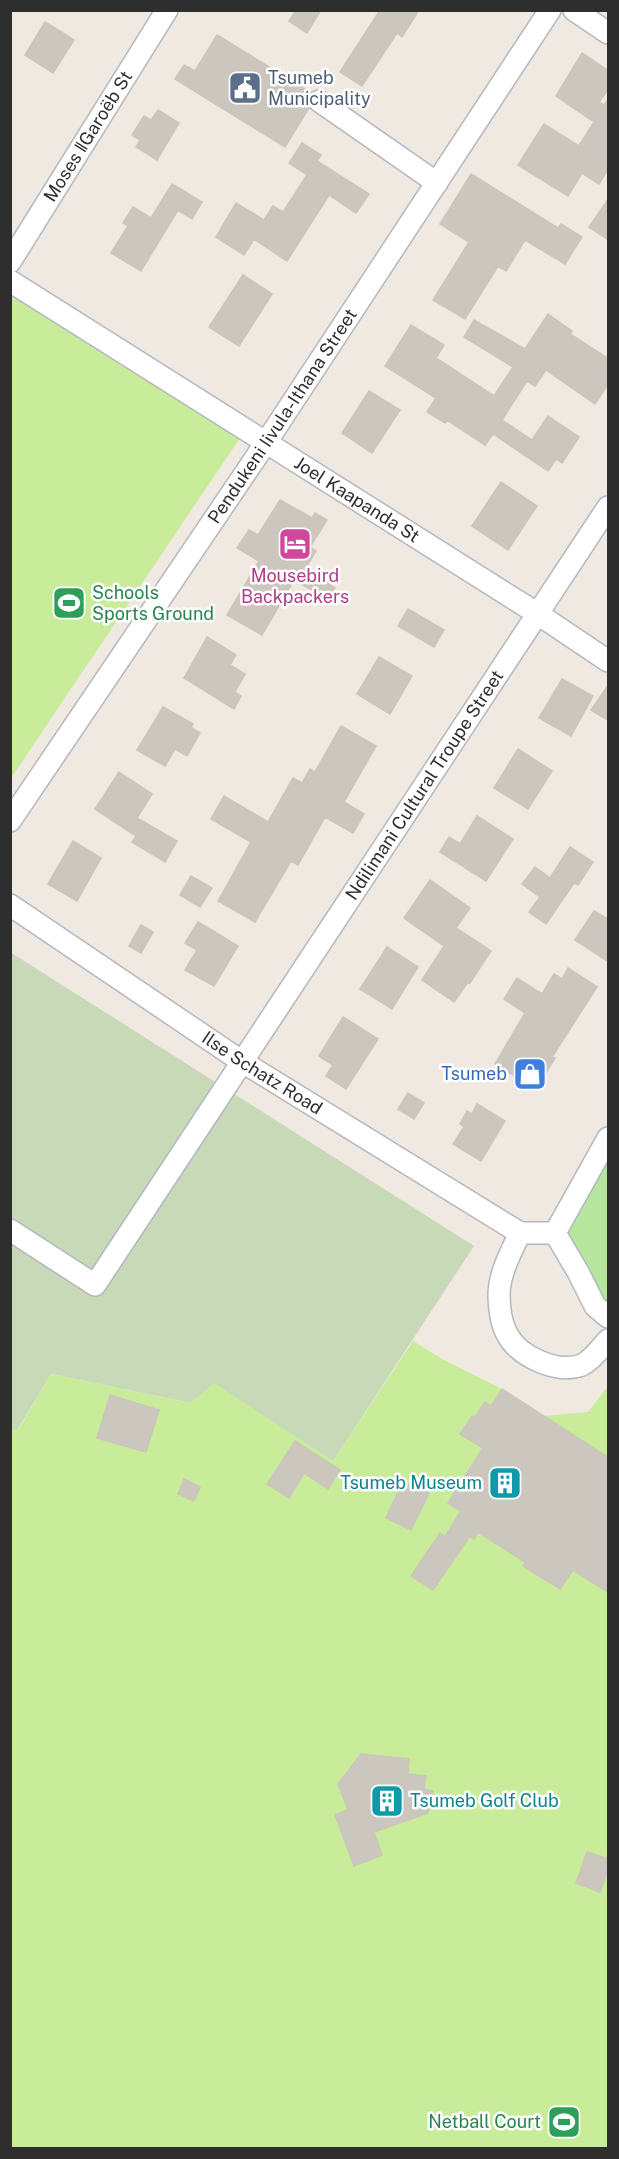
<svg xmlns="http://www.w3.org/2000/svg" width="619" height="2159" font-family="'Public Sans',sans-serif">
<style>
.green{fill:#b6e59e}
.cemetery{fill:#c8d9b8}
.pitch{fill:#c9ec9a}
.building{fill:#cbc7bf;stroke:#cbc5ba;stroke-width:1.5}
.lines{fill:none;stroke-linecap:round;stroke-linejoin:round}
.minor-casing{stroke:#b4b7c1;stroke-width:24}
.minor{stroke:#fff;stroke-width:21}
.labels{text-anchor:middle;stroke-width:5;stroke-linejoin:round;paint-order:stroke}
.service-label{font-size:18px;fill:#4e5e75;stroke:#fff;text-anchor:start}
.street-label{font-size:18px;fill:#2e2e2e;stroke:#fff}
.hotel-label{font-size:18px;fill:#b23c85;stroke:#fff}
.leisure-label{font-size:18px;fill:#27864d;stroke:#fff;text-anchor:start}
.shop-label{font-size:18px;fill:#366cbe;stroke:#fff;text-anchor:end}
.culture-label{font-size:18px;fill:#0d838f;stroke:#fff;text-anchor:end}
</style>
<rect width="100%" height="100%" fill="#efe9e1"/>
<path class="green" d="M608 1138V1317L555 1233Z"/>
<path class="cemetery" d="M10 952 474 1246 333 1461 214 1384 191 1403 51 1374 18 1429H11Z"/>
<path class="pitch" d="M11 281 246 429 11 778Z
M413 1341 442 1359 502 1389 544 1416 588 1412 608 1386V2148H11V1429H19L51 1374 191 1403 214 1383 333 1461Z"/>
<path class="building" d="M296 10H321L307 33 289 21Z
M380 10H419L402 37 397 33 362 86 340 72Z
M45 22 74 40 53 73 25 55Z
M217 35 310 92 306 99 309 108 285 147 175 79 184 65 195 71Z
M582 53 609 71V88L599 102 604 105 609 98V168L599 184 582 173 568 196 518 165 544 124 579 146 594 122 556 96Z
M158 110 179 123 157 160 136 147 140 140 132 135 144 116 151 120Z
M302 143 321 155 317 161 369 194 356 213 329 195 287 261 254 239 244 255 216 237 236 203 264 220 273 206 283 212 307 175 289 163Z
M471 174 558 228 561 224 582 237 565 264 525 240 506 271 498 266 465 319 433 300 469 242 440 224Z
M172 184 202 202 192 219 178 210 141 271 111 253 128 226 123 223 133 207 151 218Z
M609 198V240L589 227Z
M243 275 272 294 239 346 209 327Z
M548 314 572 331 570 334 609 359V383L595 404 546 370 535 386 527 381 502 420 532 440 548 416 579 437 562 463 556 459 548 471 493 434 485 445 447 420 445 423 427 412 436 398 385 366 411 325 444 345 436 358 494 396 513 367 464 337 474 320 525 349Z
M369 391 400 410 372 453 342 433Z
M501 482 537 506 508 550 472 526Z
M280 500 312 518 315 513 327 520 310 547 316 551 305 569 335 588 328 599 294 580 262 635 227 615 259 561 237 548 249 530 258 535Z
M408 609 444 630 434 647 398 626Z
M207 637 236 655 230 665 245 674 235 692 241 696 234 709 184 678Z
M379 657 412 676 390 714 357 694Z
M562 679 593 696 571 736 539 718Z
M609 684V721L591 710Z
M163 707 193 724 191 727 200 733 187 756 175 749 165 766 137 750Z
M341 726 376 746 344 802 364 814 353 833 325 817 298 865 291 861 255 922 218 901 251 842 211 819 224 796 268 822 293 778 302 783 310 769 315 772Z
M518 749 552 771 528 809 494 788Z
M119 772 152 794 137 818 177 841 165 862 132 842 136 836 95 809Z
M477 816 513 839 486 881 440 852 449 837 460 844Z
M73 841 101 858 77 901 48 884Z
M570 847 593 862 578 885 574 883 546 924 529 912 540 897 522 884 535 867 550 878Z
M191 876 212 888 200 907 180 895Z
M430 880 470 908 456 928 491 951 470 983 468 982 454 1002 422 980 444 946 404 918Z
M594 911 609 920V962L575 940Z
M198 922 238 946 214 986 185 970 197 950 185 943Z
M141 925 153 932 141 953 129 946Z
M387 947 418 967 392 1009 360 989Z
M568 968 597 987 552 1057 555 1058 540 1083 536 1080 532 1087 495 1064 525 1013 504 999 517 978 542 994 554 974 562 979Z
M343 1017 378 1039 346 1089 326 1076 333 1065 319 1056Z
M408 1093 424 1103 414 1119 398 1109Z
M477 1104 505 1121 481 1161 453 1144 464 1127 460 1124 467 1111 472 1114Z
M502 1389 609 1458V1593L573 1570 560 1589 523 1566 525 1562 478 1532 474 1539 470 1536 433 1590 411 1576 440 1533 445 1537 461 1511 448 1503 483 1448 460 1434 472 1416 475 1417 485 1402 491 1406Z
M110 1395 159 1410 146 1452 97 1438Z
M295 1441 340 1470 328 1489 304 1473 289 1498 267 1484Z
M184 1479 200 1487 194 1501 178 1494Z
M403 1481 429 1493 411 1530 386 1518Z
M361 1754 409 1759 408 1774 426 1776 424 1789 433 1791 428 1813 374 1832 382 1855 354 1866 335 1815 348 1810 338 1784Z
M587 1852 609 1859V1867L600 1892 576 1883Z"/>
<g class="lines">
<defs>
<g id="minor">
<path d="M574 10 608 33"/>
<path d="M319 101 437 183"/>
<path id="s1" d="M10 262 167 10"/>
<path id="s2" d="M10 281 538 614 608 661"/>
<path id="s3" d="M10 821 267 441 550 10"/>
<path id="s4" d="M10 905 241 1061 520 1233"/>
<path id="s5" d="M10 1230 95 1285 608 507"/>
<path d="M520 1233C511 1252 500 1272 499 1293 499 1305 501 1323 507 1334 519 1357 557 1374 582 1365 592 1360 601 1348 608 1340"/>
<path d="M520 1233H555L608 1138"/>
<path d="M555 1233 578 1272 595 1306 608 1317"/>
</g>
</defs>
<use href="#minor" class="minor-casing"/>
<use href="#minor" class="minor"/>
</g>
<defs>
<symbol id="civic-square" viewBox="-11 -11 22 22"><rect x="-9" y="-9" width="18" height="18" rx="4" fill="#5c6f8a" stroke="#fff"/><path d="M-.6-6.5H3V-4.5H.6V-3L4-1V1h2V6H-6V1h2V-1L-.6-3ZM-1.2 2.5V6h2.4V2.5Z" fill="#fff"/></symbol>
<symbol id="hotel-square" viewBox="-11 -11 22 22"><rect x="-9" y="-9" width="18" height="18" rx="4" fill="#d1479c" stroke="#fff"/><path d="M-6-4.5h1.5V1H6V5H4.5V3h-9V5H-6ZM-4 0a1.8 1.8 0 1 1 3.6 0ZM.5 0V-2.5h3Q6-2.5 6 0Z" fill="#fff"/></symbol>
<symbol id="stadium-square" viewBox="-11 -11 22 22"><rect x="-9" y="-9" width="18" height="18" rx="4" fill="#2e9e5b" stroke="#fff"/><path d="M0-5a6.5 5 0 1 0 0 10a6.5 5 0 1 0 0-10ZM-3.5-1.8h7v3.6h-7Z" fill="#fff"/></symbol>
<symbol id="shop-square" viewBox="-11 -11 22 22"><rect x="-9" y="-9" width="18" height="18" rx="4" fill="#3f7fe0" stroke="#fff"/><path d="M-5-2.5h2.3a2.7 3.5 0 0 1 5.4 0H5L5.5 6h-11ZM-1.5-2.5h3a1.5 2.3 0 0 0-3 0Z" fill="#fff"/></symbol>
<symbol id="building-square" viewBox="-11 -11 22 22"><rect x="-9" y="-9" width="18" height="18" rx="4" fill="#0f9aa8" stroke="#fff"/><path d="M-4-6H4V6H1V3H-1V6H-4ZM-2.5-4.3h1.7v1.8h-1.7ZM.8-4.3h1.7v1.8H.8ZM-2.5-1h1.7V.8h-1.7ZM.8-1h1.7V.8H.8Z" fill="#fff"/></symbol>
</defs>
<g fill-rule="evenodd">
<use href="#civic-square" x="226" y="69" width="38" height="38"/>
<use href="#hotel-square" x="276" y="525" width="38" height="38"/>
<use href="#stadium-square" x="50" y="584" width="38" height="38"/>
<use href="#shop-square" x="511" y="1055" width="38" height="38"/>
<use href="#building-square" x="486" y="1464" width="38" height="38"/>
<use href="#building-square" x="368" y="1782" width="38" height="38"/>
<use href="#stadium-square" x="545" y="2103" width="38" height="38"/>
</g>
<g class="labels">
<g class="service-label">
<text x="268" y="84">Tsumeb<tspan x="268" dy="21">Municipality</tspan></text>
</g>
<g class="street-label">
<text dy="6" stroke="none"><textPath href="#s1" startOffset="148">Moses ǁGaroëb St</textPath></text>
<text dy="6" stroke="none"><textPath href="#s3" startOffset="488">Pendukeni Iivula-Ithana Street</textPath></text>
<text dy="6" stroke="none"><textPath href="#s2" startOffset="410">Joel Kaapanda St</textPath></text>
<text dy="6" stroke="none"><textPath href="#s5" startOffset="700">Ndilimani Cultural Troupe Street</textPath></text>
<text dy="6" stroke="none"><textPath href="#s4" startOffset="303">Ilse Schatz Road</textPath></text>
</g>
<g class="hotel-label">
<text x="295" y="582">Mousebird<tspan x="295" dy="21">Backpackers</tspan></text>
</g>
<g class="leisure-label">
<text x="92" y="599">Schools<tspan x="92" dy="21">Sports Ground</tspan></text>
<text x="541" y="2128" text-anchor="end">Netball Court</text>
</g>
<g class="shop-label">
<text x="507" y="1080">Tsumeb</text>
</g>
<g class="culture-label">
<text x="482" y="1489">Tsumeb Museum</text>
<text x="410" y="1807" text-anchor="start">Tsumeb Golf Club</text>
</g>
</g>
<rect width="619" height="2159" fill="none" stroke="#2e2e2e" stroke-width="24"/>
</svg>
